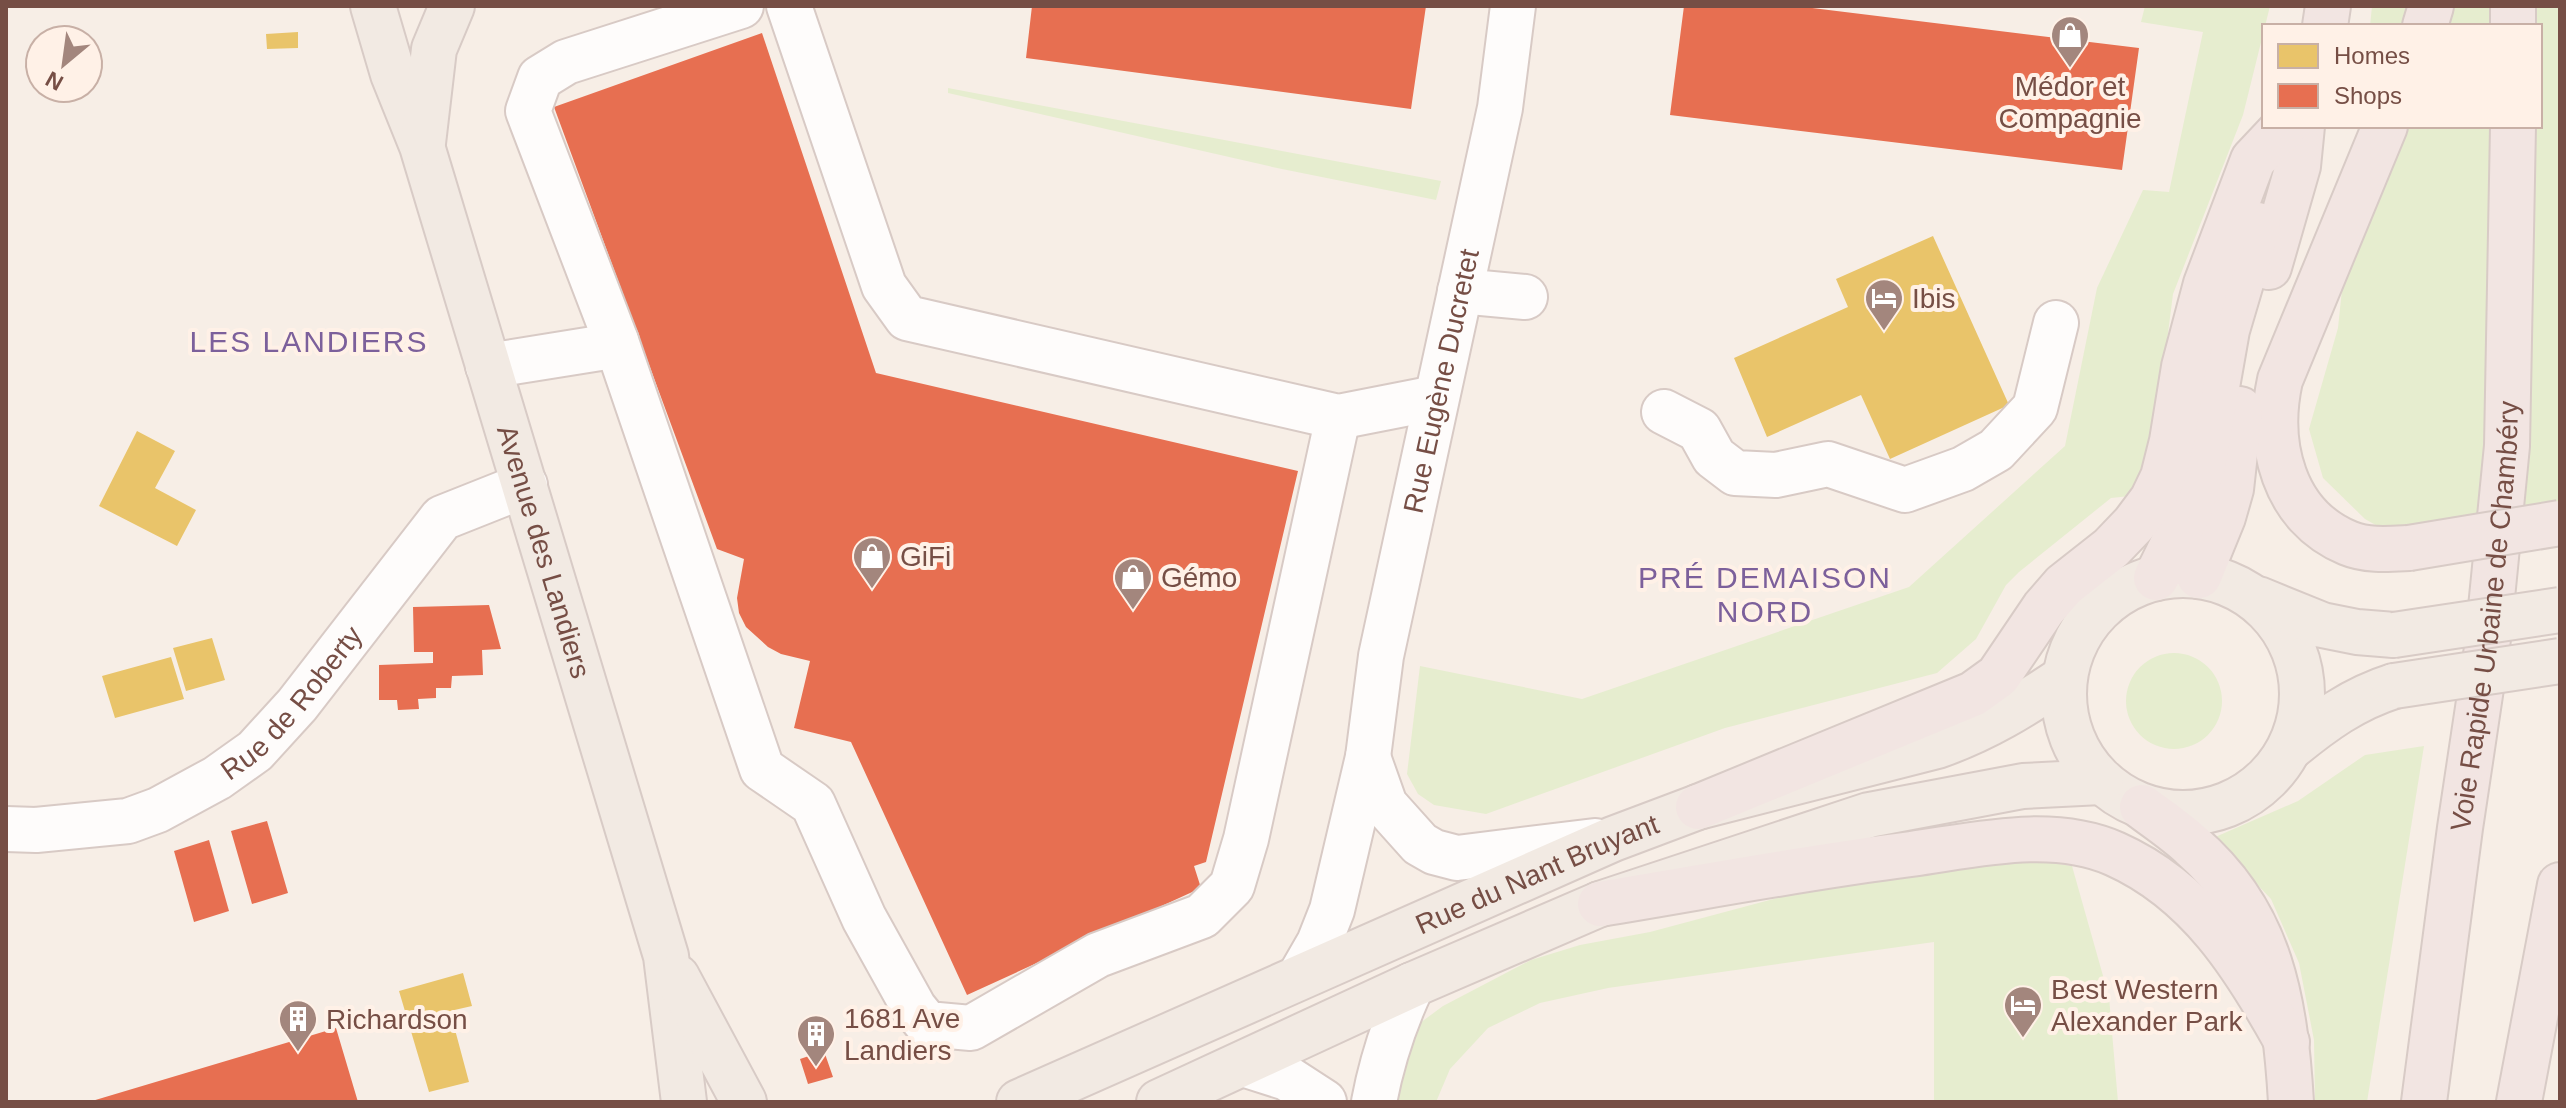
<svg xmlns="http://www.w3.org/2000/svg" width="2566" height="1108" font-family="Arial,sans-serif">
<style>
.green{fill:#e6edcf}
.homes{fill:#e9c46a}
.shops{fill:#e76f51}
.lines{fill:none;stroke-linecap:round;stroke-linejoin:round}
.minor-casing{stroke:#d8cac5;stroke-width:48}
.major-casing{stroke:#d8cbc6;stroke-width:48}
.highway-casing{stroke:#d8cbc6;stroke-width:48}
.minor{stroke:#fefcfb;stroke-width:44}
.major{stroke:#f2eae3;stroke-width:44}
.highway{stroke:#f2e5e2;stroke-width:44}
.major-bridge-casing{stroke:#d8cbc6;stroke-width:48;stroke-linecap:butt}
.highway-bridge-casing{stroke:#d8cbc6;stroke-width:48;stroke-linecap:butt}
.major-bridge{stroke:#f2eae3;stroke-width:44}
.highway-bridge{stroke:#f2e5e2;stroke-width:44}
.labels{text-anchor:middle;stroke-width:8;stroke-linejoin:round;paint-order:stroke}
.poi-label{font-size:28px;fill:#764e45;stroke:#fff1e7;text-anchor:start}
.street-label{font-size:28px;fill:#764e45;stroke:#fff1e7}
.neighbourhood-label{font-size:30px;letter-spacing:2px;fill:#7c609b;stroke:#fff1e7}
</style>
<rect width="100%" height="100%" fill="#f7eee6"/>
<path class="green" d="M2145 6H2270L2243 115 2173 294 2158 411 2146 468 2130 496 2111 498 2019 572 2006 585 1976 639 1937 673 1725 728 1486 814 1434 805 1418 794 1407 774 1420 666 1582 699 1909 587 2065 446 2097 288 2143 190 2169 192 2203 32 2141 22Z
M2372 6H2560V506L2397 537 2365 519 2323 478 2309 429 2338 328 2359 126H2540V26H2370Z
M948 88 1441 181 1436 200 1277 168 948 93Z
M2126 701a48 48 0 1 1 96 0a48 48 0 1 1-96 0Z
M2424 746 2367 1102H2315L2314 1040 2299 963 2271 899 2213 838 2298 801 2365 755Z
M2021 858 2072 866 2109 997 2118 1102H1934V942L1608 988 1540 1003 1488 1028 1450 1069 1436 1102H1390L1404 1045 1420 1023 1443 1006 1531 960 1580 945 1650 932 1844 880Z"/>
<path class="homes" d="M298 32V48L267 49 266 34Z
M1933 236 2009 405 1890 459 1861 395 1767 437 1734 358 1848 307 1836 279Z
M137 431 175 451 155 488 196 510 177 546 99 506Z
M212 638 225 680 186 691 173 648Z
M171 657 184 699 115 718 102 676Z
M463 973 472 1006 450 1011 469 1082 429 1092 399 991Z"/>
<path class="shops" d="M1032 6H1426L1411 109 1026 58Z
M1684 6H1796L2139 48 2122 170 1670 115Z
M762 33 876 373 1298 471 1206 862 1194 866 1201 888 967 995 851 742 794 728 810 661 781 654 768 647 746 627 739 613 737 598 744 559 717 549 554 107Z
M489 605 501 649 482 650 483 675 452 676 451 688H436V698L418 699 419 709 398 710 397 700H379V665L433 663V652H414L413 607Z
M267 821 288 893 252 904 231 831Z
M209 840 229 911 194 922 174 851Z
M336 1028 358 1102H92V1101Z
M824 1051 833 1077 808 1084 800 1059Z"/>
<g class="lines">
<defs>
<g id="minor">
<path d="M789 6 884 286 907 318 1338 417 1435 398"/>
<path d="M1460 291 1525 297"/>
<path d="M616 341 762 769 813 804 864 918 914 1008 927 1024 971 1028 1098 955 1202 916 1232 886 1246 839 1338 417"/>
<path d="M488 366 600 348 616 341 528 111 540 78 566 62 741 6"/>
<path d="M1664 412 1699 430 1714 457 1735 473 1776 475 1828 464 1905 490 1963 469 1996 450 2035 408 2056 323"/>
<path d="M1368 757 1385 805 1420 844 1434 852 1457 858 1595 841"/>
<path id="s1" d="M6 829 36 830 128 821 158 810 217 778 255 751 297 705 442 518 525 485"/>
<path id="s2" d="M1300 976 1319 943 1332 910 1368 757 1381 656 1500 108 1513 6"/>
<path d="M1243 1064 1287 1078 1324 1102"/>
<path d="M1374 1102C1382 1060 1394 1023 1412 985"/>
</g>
<g id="major">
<path id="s3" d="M373 6 393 74 422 146 666 956 684 1102"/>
<path d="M423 143 434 49 452 6"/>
<circle cx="2183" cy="694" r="119"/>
<path d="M2258 599 2322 625 2357 632 2394 635"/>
<path d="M2290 748C2323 721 2353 699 2394 686"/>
<path d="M677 977 744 1102"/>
<path id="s4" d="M1019 1102 1613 839 1698 807 1937 746C1986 729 2022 706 2064 678"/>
<path d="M1159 1102 1412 985 1600 904 1869 815 2023 786 2101 782"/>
</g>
<g id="highway">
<path d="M2325 26 2328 6"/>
<path d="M2425 26 2431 6"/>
<path d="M2513 26V6"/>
<path d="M2385 126 2280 380C2266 444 2283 516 2348 543 2367 551 2389 549 2409 548"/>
<path d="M2269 267 2298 166 2302 126"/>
<path d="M2199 576 2223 517 2231 489 2240 409"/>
<path d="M2156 578 2190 509 2203 466 2227 330 2258 225"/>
<path d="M1698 807 1973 694 1998 676 2044 608 2064 585 2111 548 2134 524 2152 500 2163 477 2172 441 2184 367 2206 284 2253 160 2285 126"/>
<path d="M2142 807C2158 819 2176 831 2191 845 2272 915 2285 1002 2291 1102"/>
<path d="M1600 904C1704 887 1807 867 1911 854 1976 845 2052 826 2115 854 2198 891 2245 966 2287 1042"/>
<path id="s5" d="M2424 1102 2460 828 2487 648 2507 446 2513 126"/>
<path d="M2519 1102 2560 885"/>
</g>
</defs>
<use href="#minor" class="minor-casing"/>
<use href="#major" class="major-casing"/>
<use href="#highway" class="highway-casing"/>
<use href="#minor" class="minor"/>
<use href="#major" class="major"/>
<use href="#highway" class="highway"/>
<defs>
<path id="major-bridge" d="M2394 635 2560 610
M2394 686 2560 661"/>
<path id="highway-bridge" d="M2409 548 2560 523"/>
</defs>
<use href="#major-bridge" class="major-bridge-casing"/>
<use href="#highway-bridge" class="highway-bridge-casing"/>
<use href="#major-bridge" class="major-bridge"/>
<use href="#highway-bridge" class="highway-bridge"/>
</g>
<defs>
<symbol id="shop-pin" viewBox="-11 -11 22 30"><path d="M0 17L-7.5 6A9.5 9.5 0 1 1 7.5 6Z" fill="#a3867d" stroke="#fff1e7"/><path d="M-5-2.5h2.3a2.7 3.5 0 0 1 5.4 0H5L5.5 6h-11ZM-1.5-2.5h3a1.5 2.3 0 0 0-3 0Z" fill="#fff"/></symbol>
<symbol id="hotel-pin" viewBox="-11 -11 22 30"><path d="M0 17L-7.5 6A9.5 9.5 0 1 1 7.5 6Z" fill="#a3867d" stroke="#fff1e7"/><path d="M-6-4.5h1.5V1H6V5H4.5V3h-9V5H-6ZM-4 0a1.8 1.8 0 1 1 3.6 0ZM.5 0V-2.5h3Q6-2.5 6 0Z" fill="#fff"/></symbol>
<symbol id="building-pin" viewBox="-11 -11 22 30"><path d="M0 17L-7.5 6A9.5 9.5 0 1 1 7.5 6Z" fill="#a3867d" stroke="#fff1e7"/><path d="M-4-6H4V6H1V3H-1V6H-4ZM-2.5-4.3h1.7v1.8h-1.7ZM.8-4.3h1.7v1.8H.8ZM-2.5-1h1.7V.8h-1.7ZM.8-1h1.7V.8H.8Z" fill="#fff"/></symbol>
</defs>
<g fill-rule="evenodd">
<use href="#shop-pin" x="2048" y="13" width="44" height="60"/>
<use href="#hotel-pin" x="1862" y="276" width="44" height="60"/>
<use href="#shop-pin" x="850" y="534" width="44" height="60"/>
<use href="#shop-pin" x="1111" y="555" width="44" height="60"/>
<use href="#hotel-pin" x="2001" y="983" width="44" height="60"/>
<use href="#building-pin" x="276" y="997" width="44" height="60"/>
<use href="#building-pin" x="794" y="1012" width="44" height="60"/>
</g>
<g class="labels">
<g class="poi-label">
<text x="2070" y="96" text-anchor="middle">Médor et<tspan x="2070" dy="32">Compagnie</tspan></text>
<text x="1912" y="308">Ibis</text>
<text x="900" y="566">GiFi</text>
<text x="1161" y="587">Gémo</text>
<text x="2051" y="999">Best Western<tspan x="2051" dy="32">Alexander Park</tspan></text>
<text x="844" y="1028">1681 Ave<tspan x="844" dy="32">Landiers</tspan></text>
<text x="326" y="1029">Richardson</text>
</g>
<g class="street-label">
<text dy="10" stroke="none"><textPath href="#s2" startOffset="614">Rue Eugène Ducretet</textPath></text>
<text dy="10" stroke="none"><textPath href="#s3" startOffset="572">Avenue des Landiers</textPath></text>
<text dy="10" stroke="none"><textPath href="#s5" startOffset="490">Voie Rapide Urbaine de Chambéry</textPath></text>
<text dy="10" stroke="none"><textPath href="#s1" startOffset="328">Rue de Roberty</textPath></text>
<text dy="10" stroke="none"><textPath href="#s4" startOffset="566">Rue du Nant Bruyant</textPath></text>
</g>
<g class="neighbourhood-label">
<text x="309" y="352">LES LANDIERS</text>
<text x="1765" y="588">PRÉ DEMAISON<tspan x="1765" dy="34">NORD</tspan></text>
</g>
</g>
<rect width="2566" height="1108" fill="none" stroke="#764e45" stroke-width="16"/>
<rect x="2262" y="24" width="280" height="104" fill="#fff1e7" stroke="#c8b0a6" stroke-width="2"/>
<rect x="2278" y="44" width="40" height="24" fill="#e9c46a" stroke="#c8b0a6" stroke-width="2"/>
<text x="2334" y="64" font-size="24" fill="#764e45">Homes</text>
<rect x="2278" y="84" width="40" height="24" fill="#e76f51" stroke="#c8b0a6" stroke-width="2"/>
<text x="2334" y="104" font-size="24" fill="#764e45">Shops</text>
<g transform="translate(64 64) rotate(209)"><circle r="38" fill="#fff1e7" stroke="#c8b0a6" stroke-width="2"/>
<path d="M0-6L14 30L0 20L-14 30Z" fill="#a3867d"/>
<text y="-12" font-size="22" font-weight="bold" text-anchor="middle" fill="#764e45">N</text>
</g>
</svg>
